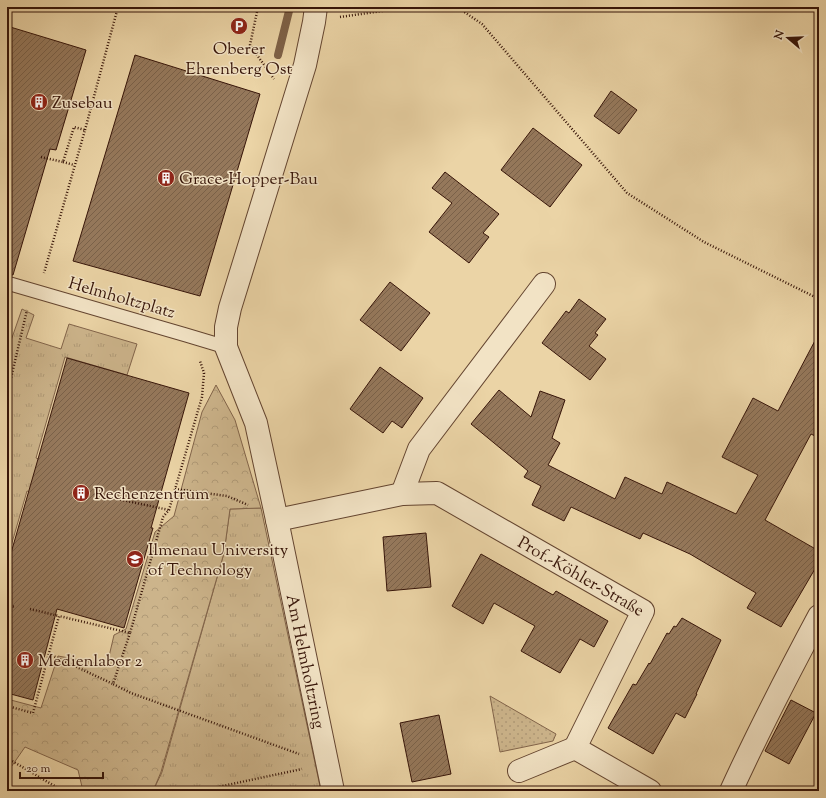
<svg xmlns="http://www.w3.org/2000/svg" width="826" height="798" font-family="'Sorts Mill Goudy',serif">
<style>
.grass{fill:url(#grass-tufts);stroke:#82644a}
.forest{fill:url(#forest-crowns);stroke:#82644a}
.park{fill:url(#park-dots);stroke:#82644a}
.lines{fill:none;stroke-linecap:round;stroke-linejoin:round}
.stream{stroke:#7e6147;stroke-width:8}
.building{fill:url(#building-hatch);stroke:#371509}
.lane-casing{stroke:#644530;stroke-width:15}
.street-casing{stroke:#644530;stroke-width:24}
.path{stroke:#371509;stroke-width:2.5;stroke-dasharray:1 2;stroke-linecap:butt}
.lane{stroke:#f2e3c5;stroke-width:13}
.street{stroke:#f2e3c5;stroke-width:22}
.labels{text-anchor:middle;stroke-width:3;stroke-linejoin:round;paint-order:stroke}
.poi-label{font-size:17px;fill:#371509;stroke:#f2e3c5;text-anchor:start}
.street-label{font-size:17px;fill:#371509;stroke:#f2e3c5}
</style>
<defs>
<pattern id="grass-tufts" width="24" height="20" patternUnits="userSpaceOnUse"><rect width="24" height="20" fill="#ccb48b"/><path d="M3 7l-1-3M5 7V3M7 7l1-3M15 17l-1-3M17 17v-4M19 17l1-3" fill="none" stroke="#b09a77"/></pattern>
<pattern id="forest-crowns" width="20" height="18" patternUnits="userSpaceOnUse"><rect width="20" height="18" fill="#ccb48b"/><path d="M2 6a3 3 0 1 1 6 0M12 15a3 3 0 1 1 6 0" fill="none" stroke="#b09a77"/></pattern>
<pattern id="park-dots" width="8" height="8" patternUnits="userSpaceOnUse"><rect width="8" height="8" fill="#ccb48b"/><path d="M2 2h.1M6 6h.1" fill="none" stroke="#b09a77" stroke-width="1.8" stroke-linecap="round"/></pattern>
<pattern id="building-hatch" width="6" height="6" patternUnits="userSpaceOnUse"><rect width="6" height="6" fill="#95785b"/><path d="M-1 1l2-2M0 6l6-6M5 7l2-2" fill="none" stroke="#7a6149"/></pattern>
</defs>
<rect width="100%" height="100%" fill="#ebd4a6"/>
<filter id="stains"><feTurbulence type="fractalNoise" baseFrequency=".005" numOctaves="4"/><feColorMatrix values="0 0 0 0 .2 0 0 0 0 .09 0 0 0 0 .02 0 0 0 .5 -.17"/></filter>
<radialGradient id="worn" r=".72"><stop offset=".6" stop-color="#630" stop-opacity="0"/><stop offset="1" stop-color="#630" stop-opacity=".3"/></radialGradient>
<path class="grass" d="M22 309 34 315 26 338 61 349 69 324 137 344 127 375 65 357 36 458 72 470 63 500 27 491 7 560V352Z
M261 508 321 791H153L162 772 224 553 230 509Z"/>
<path class="forest" d="M216 385 235 420 261 508 230 509 224 553 161 772 153 791H83L78 770 25 747 7 773V699L41 708 58 656 107 665 114 635 126 629 155 532 174 516 202 412Z"/>
<path class="park" d="M490 696 556 734 553 741 500 752Z"/>
<g class="lines">
<path class="stream" d="M278 55 290 7"/>
</g>
<path class="building" d="M7 26 86 50 56 150 50 149 13 275 7 274Z
M135 55 260 94 200 296 73 261Z
M611 91 637 110 619 134 594 116Z
M533 128 582 165 550 207 501 170Z
M445 172 499 214 483 233 489 237 469 263 429 232 452 203 432 188Z
M390 282 430 313 401 351 360 320Z
M579 299 606 319 595 333 598 335 589 346 606 359 590 380 542 343 566 311 569 313Z
M819 333V438L811 434 765 520 819 551V562L781 627 747 608 756 593 690 554 643 533 640 539 571 507 564 521 532 505 541 486 524 477 528 471 471 424 499 390 531 417 540 391 565 400 552 438 560 443 548 465 615 499 625 477 662 494 667 482 736 514 758 475 722 457 753 398 778 411Z
M67 358 189 393 151 528H153L124 628 57 609 33 700 7 693V567Z
M380 367 423 398 402 428 392 421 383 433 350 409Z
M426 533 431 587 387 591 383 537Z
M481 554 553 595 556 591 608 621 594 647 580 639 560 673 521 651 535 626 494 603 483 624 452 606Z
M682 618 721 640 696 694H697L685 718 676 713 653 754 608 728 633 684 636 685 649 663 650 664 667 633 669 634 674 626 676 627Z
M791 700 816 713 789 764 765 751Z
M439 715 451 774 412 782 400 723Z"/>
<g class="lines">
<defs>
<path id="lane" d="M7 283 186 335 226 347"/>
<g id="street">
<path id="s1" d="M316 7 314 22 305 65 230 308 226 327V347L256 423 277 520 333 791"/>
<path d="M402 494 419 449 544 284"/>
<path id="s2" d="M277 520 402 494 437 493 643 611 575 748 650 791"/>
<path d="M519 771 575 748"/>
<path d="M731 791C758 732 788 674 819 616"/>
</g>
</defs>
<use href="#lane" class="lane-casing"/>
<use href="#street" class="street-casing"/>
<path class="path" d="M457 7 482 24 627 193 704 242 819 299
M257 12 250 45 274 79
M340 17 410 7
M85 130 118 7
M41 157 63 162 74 127 85 130 44 273
M63 162 74 165
M7 395 27 310
M175 489 227 496 248 505
M94 494 169 510
M7 605 15 607
M30 609 59 616
M130 633 113 684 131 693 299 754
M49 654 113 684
M7 706 33 713 59 616 130 633 163 517 169 510 202 397 204 373 200 361
M7 758 63 791
M199 791 302 769"/>
<use href="#lane" class="lane"/>
<use href="#street" class="street"/>
</g>
<defs>
<symbol id="parking-disc" viewBox="-11 -11 22 22"><circle r="9.5" fill="#8f2418" stroke="#f2e3c5"/><path d="M-3.5-5.5H1a3.5 3.5 0 0 1 0 7H-1V5.5H-3.5ZM-1-3.4V-.6H.8a1.4 1.4 0 0 0 0-2.8Z" fill="#fff"/></symbol>
<symbol id="building-disc" viewBox="-11 -11 22 22"><circle r="9.5" fill="#8f2418" stroke="#f2e3c5"/><path d="M-4-6H4V6H1V3H-1V6H-4ZM-2.5-4.3h1.7v1.8h-1.7ZM.8-4.3h1.7v1.8H.8ZM-2.5-1h1.7V.8h-1.7ZM.8-1h1.7V.8H.8Z" fill="#fff"/></symbol>
<symbol id="university-disc" viewBox="-11 -11 22 22"><circle r="9.5" fill="#8f2418" stroke="#f2e3c5"/><path d="M0-5L7-2L0 1L-7-2ZM-4 1L0 2.5L4 1V4Q0 6-4 4Z" fill="#fff"/></symbol>
</defs>
<g fill-rule="evenodd">
<use href="#parking-disc" x="229" y="16" width="20" height="20"/>
<use href="#building-disc" x="29" y="92" width="20" height="20"/>
<use href="#building-disc" x="156" y="168" width="20" height="20"/>
<use href="#building-disc" x="71" y="483" width="20" height="20"/>
<use href="#university-disc" x="125" y="549" width="20" height="20"/>
<use href="#building-disc" x="15" y="650" width="20" height="20"/>
</g>
<g class="labels">
<g class="poi-label">
<text x="239" y="54" text-anchor="middle">Oberer<tspan x="239" dy="20">Ehrenberg Ost</tspan></text>
<text x="52" y="108">Zusebau</text>
<text x="179" y="184">Grace-Hopper-Bau</text>
<text x="94" y="499">Rechenzentrum</text>
<text x="148" y="555">Ilmenau University<tspan x="148" dy="20">of Technology</tspan></text>
<text x="38" y="666">Medienlabor 2</text>
</g>
<g class="street-label">
<text transform="translate(122 297) rotate(16)" y="6">Helmholtzplatz</text>
<text dy="6" stroke="none"><textPath href="#s2" startOffset="329">Prof.-Köhler-Straße</textPath></text>
<text dy="6" stroke="none"><textPath href="#s1" startOffset="678">Am Helmholtzring</textPath></text>
</g>
</g>
<rect width="826" height="798" fill="none" stroke="#ebd4a6" stroke-width="24"/>
<rect x="8" y="8" width="810" height="782" fill="none" stroke="#371509" stroke-width="2"/>
<rect x="12" y="12" width="802" height="774" fill="none" stroke="#371509"/>
<g transform="translate(788 38) rotate(289)" stroke="#f2e3c5" stroke-width="3" paint-order="stroke">
<path d="M0-3L7 15L0 10L-7 15Z" fill="#371509"/>
<text y="-6" font-size="11" font-weight="bold" text-anchor="middle" fill="#371509">N</text>
</g>
<path d="M20 772v6h83v-6" fill="none" stroke="#371509" stroke-width="2"/>
<text x="26" y="772" font-size="12" fill="#371509" stroke="#f2e3c5" stroke-width="3" paint-order="stroke">20 m</text>
<rect width="100%" height="100%" filter="url(#stains)"/>
<rect width="100%" height="100%" fill="url(#worn)"/>
</svg>
